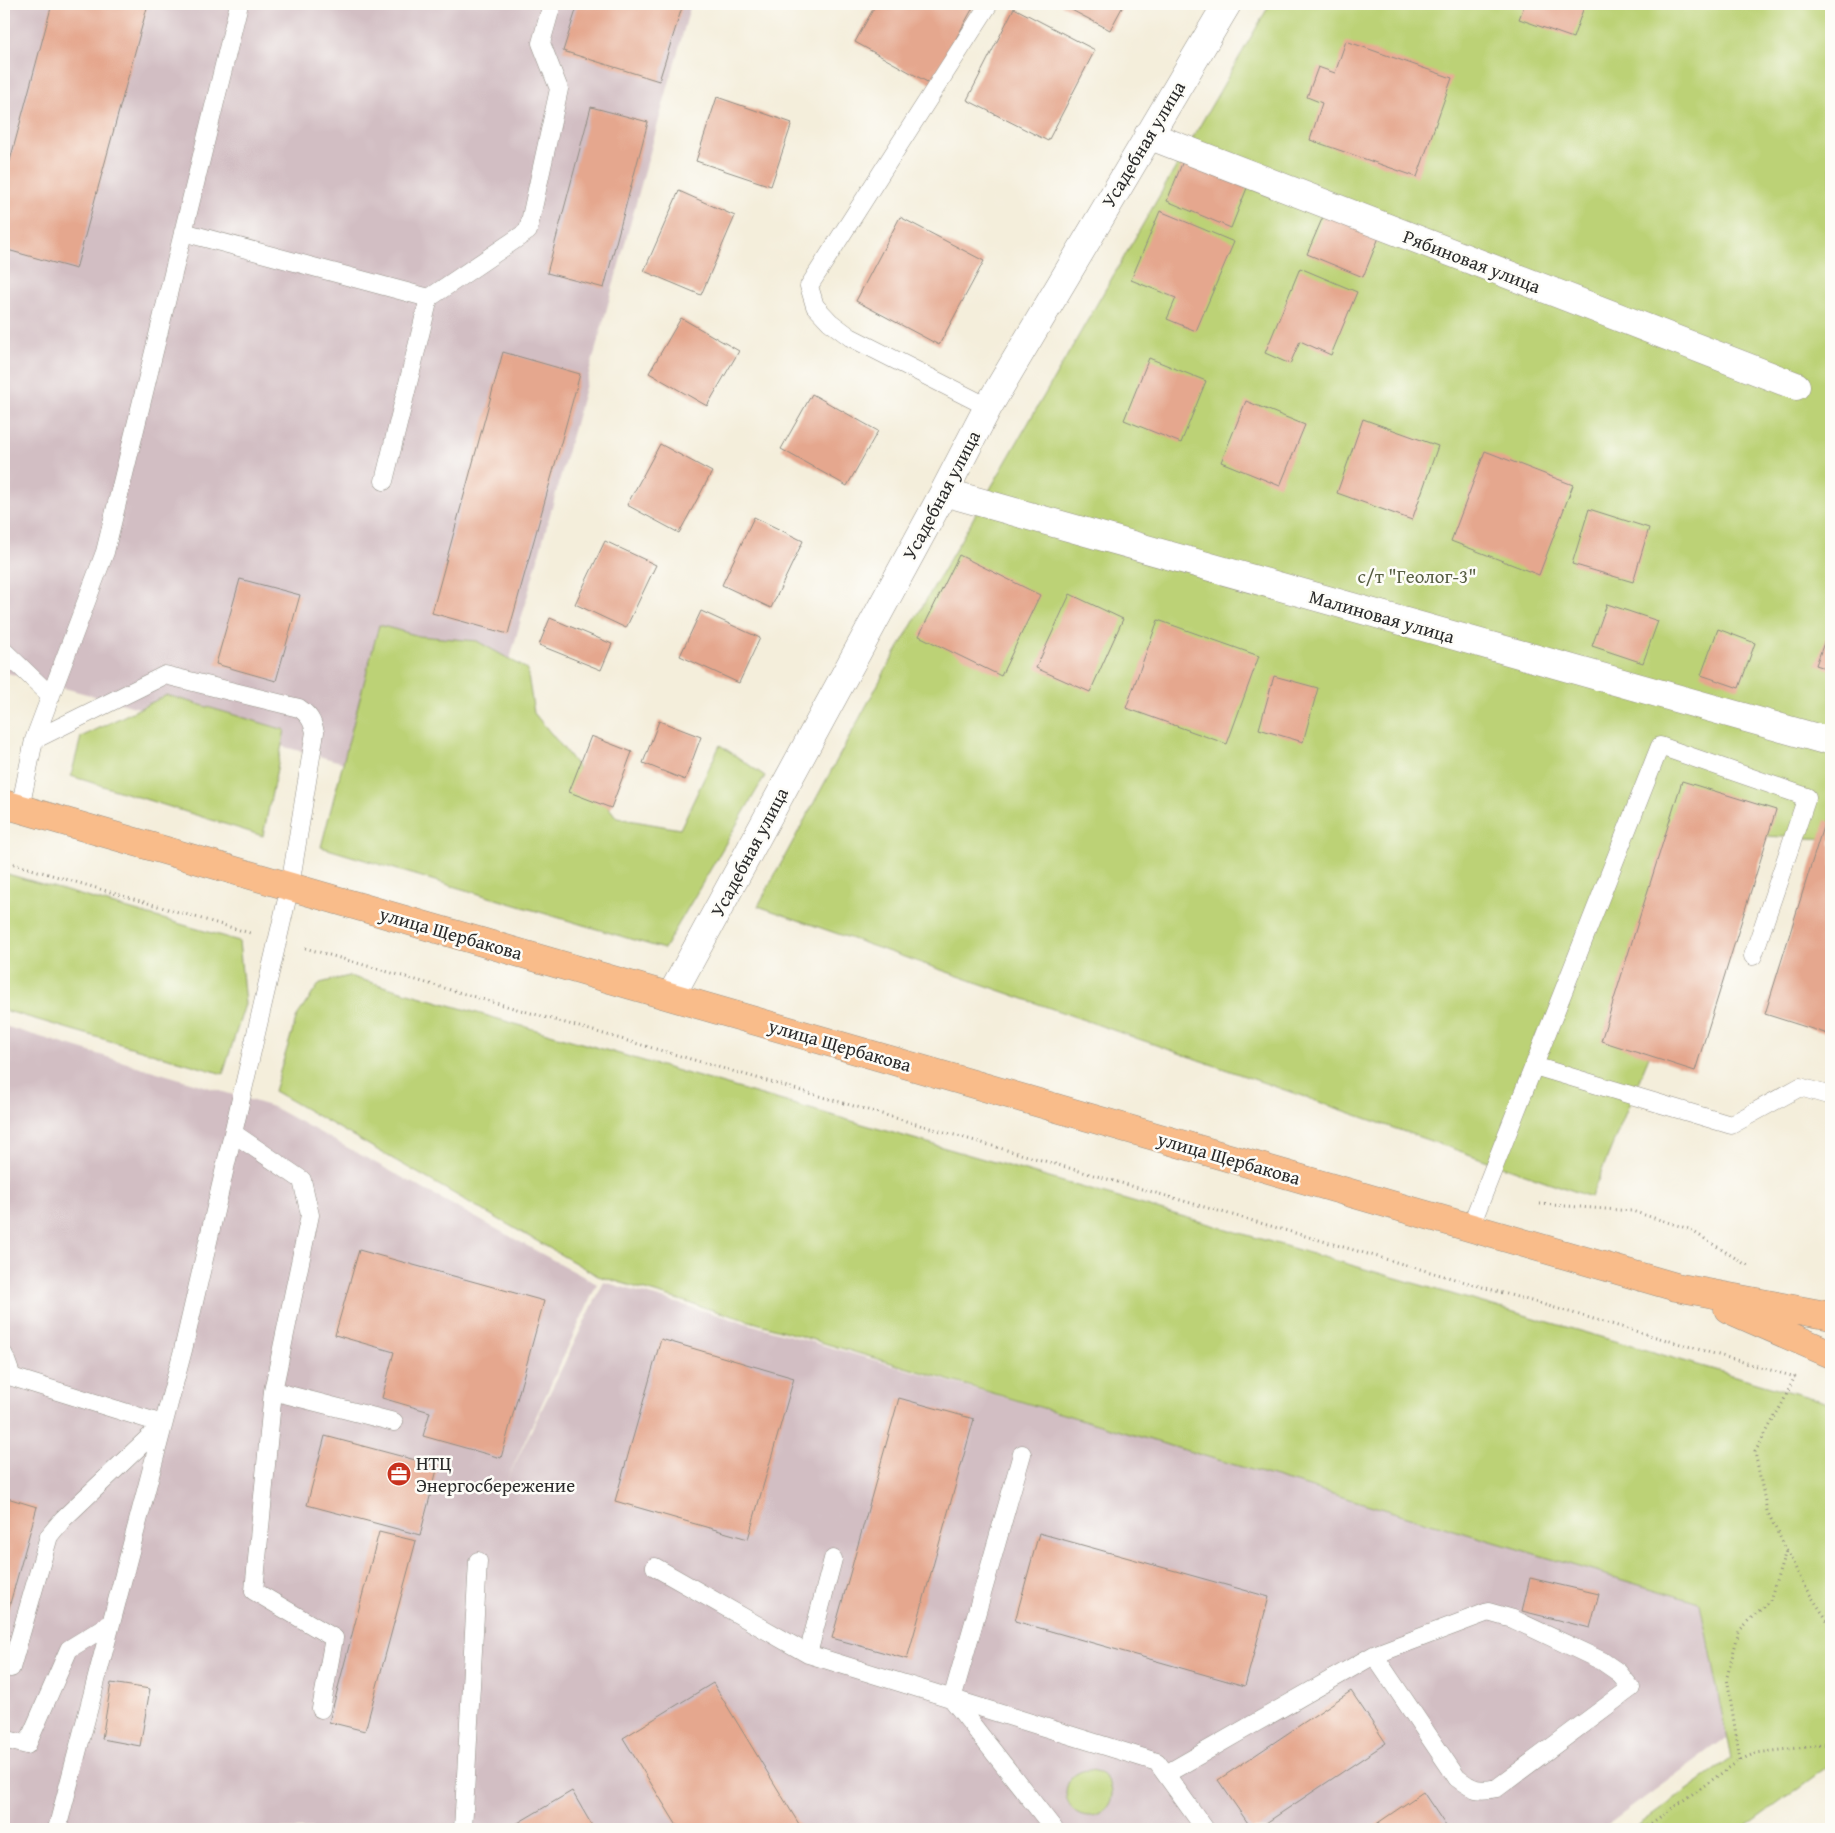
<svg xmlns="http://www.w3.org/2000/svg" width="1835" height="1833" font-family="'Gentium Book Plus',serif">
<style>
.industrial{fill:#d2bec3}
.green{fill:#bcd276;stroke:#747e50}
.building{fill:#e5a78e}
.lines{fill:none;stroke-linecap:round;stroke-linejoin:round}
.service-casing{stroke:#908c83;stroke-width:19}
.minor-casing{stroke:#908c83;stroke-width:29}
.primary-casing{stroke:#908c83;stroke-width:29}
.path{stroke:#908c83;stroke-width:3;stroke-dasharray:1 4;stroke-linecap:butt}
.service{stroke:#fff;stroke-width:18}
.minor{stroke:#fff;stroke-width:28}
.primary{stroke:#f9bc8a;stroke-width:28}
.labels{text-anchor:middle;stroke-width:5;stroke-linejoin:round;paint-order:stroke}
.street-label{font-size:19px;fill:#2b2b2b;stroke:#fdfcf7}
.park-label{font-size:19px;fill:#565d42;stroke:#fdfcf7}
.poi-label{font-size:19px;fill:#2b2b2b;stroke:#fdfcf7;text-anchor:start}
</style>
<rect width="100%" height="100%" fill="#fdfcf7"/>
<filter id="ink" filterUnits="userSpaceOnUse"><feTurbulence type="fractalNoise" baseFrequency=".02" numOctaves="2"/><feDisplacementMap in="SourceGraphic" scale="10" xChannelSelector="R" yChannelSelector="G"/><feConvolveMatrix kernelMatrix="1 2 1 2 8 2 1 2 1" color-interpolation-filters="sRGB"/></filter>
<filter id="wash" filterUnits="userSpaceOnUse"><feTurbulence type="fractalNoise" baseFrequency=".0096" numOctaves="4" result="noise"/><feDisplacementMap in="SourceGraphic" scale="20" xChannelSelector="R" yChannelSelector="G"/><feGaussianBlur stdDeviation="1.12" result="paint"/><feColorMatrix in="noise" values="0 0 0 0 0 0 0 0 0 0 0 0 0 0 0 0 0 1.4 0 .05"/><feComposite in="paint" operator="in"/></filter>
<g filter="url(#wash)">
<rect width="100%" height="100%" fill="#f4eedb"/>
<path class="industrial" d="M4 4H691L472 797 4 672Z
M4 1026 273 1107 597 1284 505 1484 604 1282 1821 1633 1818 1670 1602 1829H4Z"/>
<path class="green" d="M1270 4H1831V839L1740 835 1591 1197 758 906 884 673Z
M379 625 419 636 477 641 527 669 534 713 564 749 617 818 680 829 720 745 765 776 664 949 321 847Z
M167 695 285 730 263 836 71 776 81 737Z
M4 873 239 941 245 1004 223 1074 4 1010Z
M349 976 1819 1400 1831 1405V1764L1742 1829H1633L1731 1759 1700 1603 598 1276 274 1091 297 1016 320 983Z
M1066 1793a23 23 0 1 1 46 0a23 23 0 1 1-46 0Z"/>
<g id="blocks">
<path class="building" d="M52 4H148L76 269 4 249V183Z
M578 4H683L659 81 563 51Z
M876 4H975L931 84 855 42Z
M1060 4H1124L1110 30Z
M1525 4H1585L1573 38 1519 19Z
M1014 8 1095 50 1048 141 967 100Z
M1346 41 1452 78 1417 177 1310 140 1322 103 1307 97 1318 67 1335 73Z
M717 97 792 123 771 186 696 161Z
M591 107 648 122 604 288 547 273Z
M1185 156 1249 183 1231 228 1167 201Z
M679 191 735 216 701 295 644 271Z
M1160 211 1234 242 1196 331 1167 319 1176 298 1131 280Z
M1325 212 1380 235 1363 277 1307 254Z
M900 217 984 261 939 345 856 301Z
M1300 268 1357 292 1331 355 1300 341 1290 364 1265 353Z
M681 318 739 351 707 406 649 373Z
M503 352 580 374 508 634 432 613Z
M1149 358 1206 381 1181 443 1124 420Z
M812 394 878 431 847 486 781 449Z
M1246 401 1305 425 1280 486 1221 462Z
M1363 419 1438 446 1412 520 1337 493Z
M660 444 712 472 679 533 627 505Z
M1485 451 1573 485 1539 575 1451 541Z
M1589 509 1649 528 1633 582 1572 564Z
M754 517 803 541 771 608 722 585Z
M605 541 656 565 626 628 575 604Z
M959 555 1040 595 1001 676 919 636Z
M240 579 300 595 276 681 216 664Z
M1070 594 1123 619 1090 692 1036 668Z
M1607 604 1658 621 1643 663 1592 646Z
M701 611 760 638 739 683 680 656Z
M550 618 612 644 601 670 539 645Z
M1158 620 1259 656 1227 744 1126 708Z
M1831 623V670L1816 665Z
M1718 629 1755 643 1739 688 1701 675Z
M1274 676 1318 688 1303 742 1259 729Z
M659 721 701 737 685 780 643 763Z
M591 736 632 752 611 808 569 792Z
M1682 781 1776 810 1695 1071 1601 1041Z
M1825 820 1831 822V1035L1765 1014Z
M359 1250 544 1301 501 1458 423 1436 430 1412 382 1398 394 1352 335 1335Z
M661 1339 794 1378 748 1539 615 1501Z
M899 1398 974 1419 907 1659 832 1638Z
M325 1436 438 1466 420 1535 307 1505Z
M4 1497 37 1507 4 1625Z
M379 1532 416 1541 365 1731 329 1722Z
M1039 1533 1269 1597 1245 1686 1015 1621Z
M1530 1578 1599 1594 1590 1628 1522 1611Z
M111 1683 150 1689 140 1746 102 1739Z
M713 1683 802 1829H679L623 1738Z
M1351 1691 1386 1743 1257 1829H1252L1218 1780Z
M572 1791 594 1829H512L511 1827Z
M1423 1792 1448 1829H1369Z"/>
</g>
</g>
<g filter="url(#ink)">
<use href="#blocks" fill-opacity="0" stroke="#908c83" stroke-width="1"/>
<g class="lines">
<defs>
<path id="service" d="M183 232 429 298 384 481
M429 298 528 231 559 89 541 43 552 4
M988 407 850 337 830 322 815 306 809 286 989 4
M4 651 51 696
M34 740 105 552 239 4
M20 809 34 740 165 675 299 708C309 715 312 720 315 732L290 886 183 1350 57 1829
M1534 1066 1731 1125 1800 1087 1831 1096
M233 1133 302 1180 310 1215 273 1391 254 1591 334 1638 321 1709
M1470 1228 1660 746 1807 797 1753 956
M4 1355 12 1377 163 1424
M273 1391 394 1422
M1022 1454 952 1699 1054 1829
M655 1567 808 1654 1157 1762 1205 1829
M808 1654 833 1559
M4 1666 11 1668 49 1536 63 1519 163 1424
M4 1739 27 1745 69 1649 110 1624
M1166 1774 1374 1655 1457 1778C1473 1790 1478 1792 1497 1788L1631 1688 1618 1672 1602 1661 1513 1619 1488 1612 1374 1655
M463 1829 478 1561"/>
<path id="minor" d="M1148 135 1796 386
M944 492 1821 739
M671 996 944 492 988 407 1227 4"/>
<path id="primary" d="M4 804 1676 1287 1831 1316
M1728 1309 1831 1354"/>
</defs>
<use href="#service" class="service-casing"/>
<use href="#minor" class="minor-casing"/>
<use href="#primary" class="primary-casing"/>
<path class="path" d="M4 861 250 933
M305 948 1795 1377
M1540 1204 1632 1211 1689 1229 1748 1266
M1795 1376 1783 1402 1755 1452 1767 1511 1805 1587 1831 1626
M1740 1760 1727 1677 1739 1631 1770 1600 1786 1551
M1643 1829 1740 1760 1756 1753 1831 1744"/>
<use href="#service" class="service"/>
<use href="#minor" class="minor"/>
<use href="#primary" class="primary"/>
</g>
</g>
<defs>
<symbol id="office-disc" viewBox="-11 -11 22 22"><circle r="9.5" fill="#c8321e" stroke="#fdfcf7"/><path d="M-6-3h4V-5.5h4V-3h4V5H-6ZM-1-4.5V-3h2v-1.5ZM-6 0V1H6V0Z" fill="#fff"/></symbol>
</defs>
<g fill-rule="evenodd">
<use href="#office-disc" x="385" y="1460" width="28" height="28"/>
</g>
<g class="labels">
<g class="street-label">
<text transform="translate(1143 144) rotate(-59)" y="7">Усадебная улица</text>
<text transform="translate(1472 261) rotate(21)" y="7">Рябиновая улица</text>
<text transform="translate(941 495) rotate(-62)" y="7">Усадебная улица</text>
<text transform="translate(1382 616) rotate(16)" y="7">Малиновая улица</text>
<text transform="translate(749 852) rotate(-62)" y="7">Усадебная улица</text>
<text transform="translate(451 933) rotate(16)" y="7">улица Щербакова</text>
<text transform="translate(840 1045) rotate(16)" y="7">улица Щербакова</text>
<text transform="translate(1229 1158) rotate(16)" y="7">улица Щербакова</text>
</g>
<g class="park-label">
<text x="1417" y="583">с/т "Геолог-3"</text>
</g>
<g class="poi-label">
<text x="416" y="1470">НТЦ<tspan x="416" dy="22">Энергосбережение</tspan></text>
</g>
</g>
<rect width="1835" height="1833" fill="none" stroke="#fdfcf7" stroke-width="20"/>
</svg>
